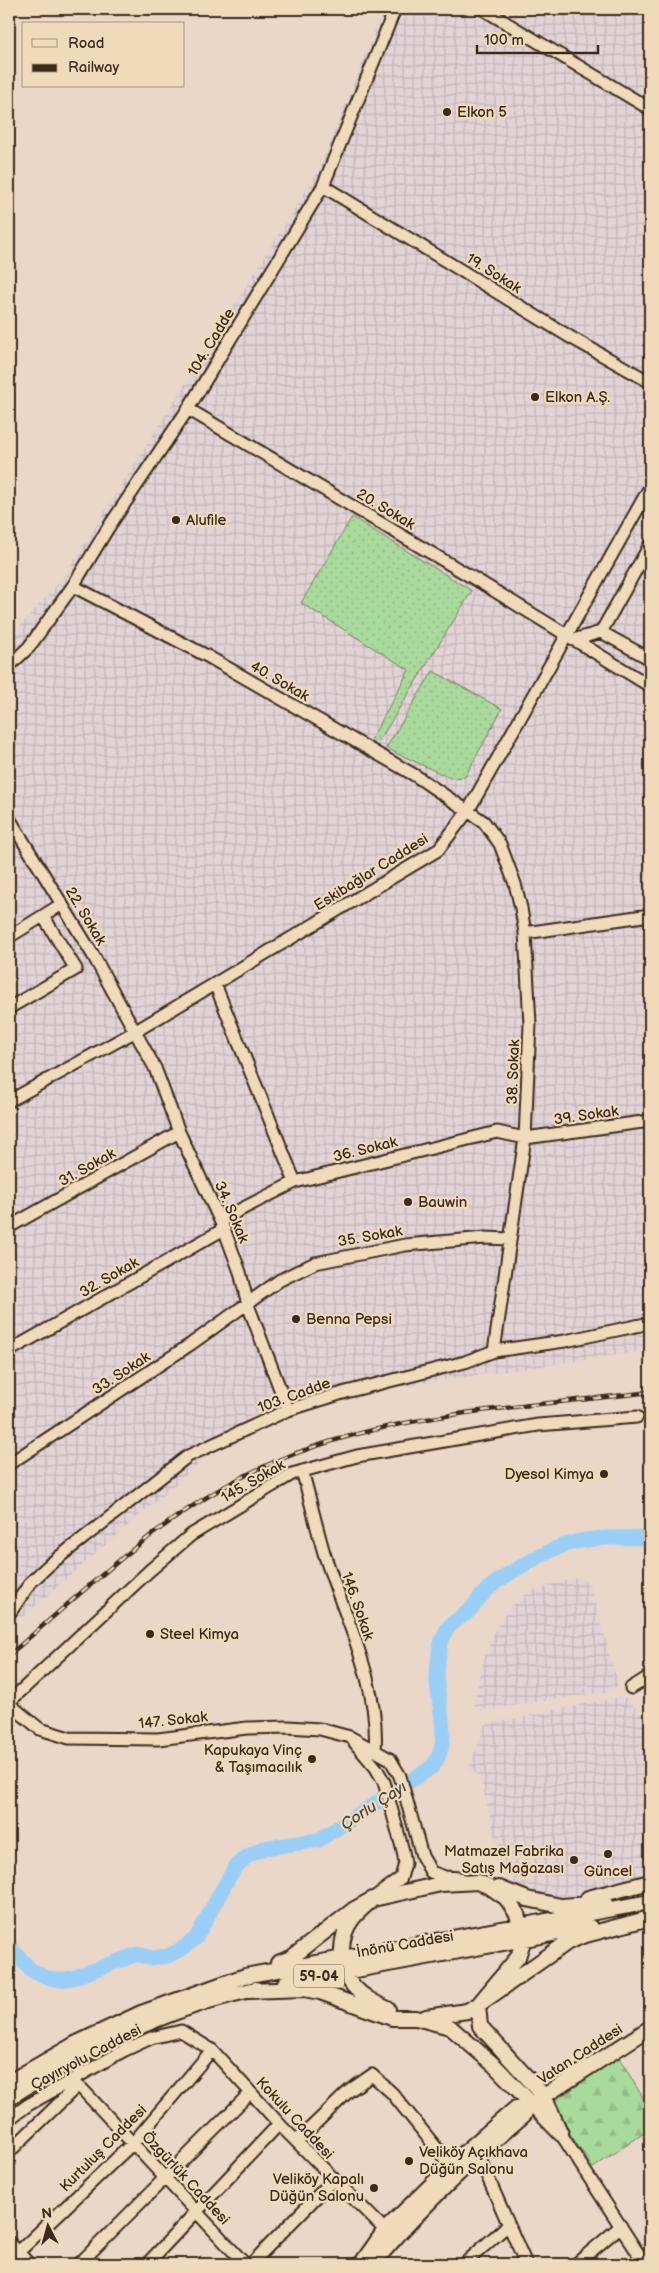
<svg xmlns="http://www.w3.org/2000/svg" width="659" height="2273" font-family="'Balsamiq Sans',sans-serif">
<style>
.industrial{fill:url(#industrial-grid)}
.grass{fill:url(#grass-dots);stroke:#72825c}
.forest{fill:url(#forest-firs);stroke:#72825c}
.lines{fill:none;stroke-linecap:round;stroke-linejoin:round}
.river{stroke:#99cff7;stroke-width:15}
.minor-casing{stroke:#3b2a1e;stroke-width:15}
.major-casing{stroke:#3b2a1e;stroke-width:18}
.minor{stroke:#efdab9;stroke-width:11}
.major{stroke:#efdab9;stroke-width:14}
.rail-casing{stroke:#3b2a1e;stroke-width:4.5}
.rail{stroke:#efdab9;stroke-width:2.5;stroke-dasharray:8;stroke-linecap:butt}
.poi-dot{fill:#3b2a1e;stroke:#efdab9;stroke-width:2}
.labels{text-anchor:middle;stroke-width:4.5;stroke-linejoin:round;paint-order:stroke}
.shield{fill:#efdab9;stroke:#715f4c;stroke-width:1}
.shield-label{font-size:14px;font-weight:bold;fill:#3b2a1e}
.poi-label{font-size:15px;fill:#3b2a1e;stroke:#efdab9;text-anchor:start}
.street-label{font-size:15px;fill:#3b2a1e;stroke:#efdab9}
.water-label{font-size:16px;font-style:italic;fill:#49433f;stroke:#efdab9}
</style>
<defs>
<pattern id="industrial-grid" width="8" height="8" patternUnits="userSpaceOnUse" patternTransform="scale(1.25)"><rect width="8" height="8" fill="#e3d3d7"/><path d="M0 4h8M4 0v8" fill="none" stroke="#c4b5b8"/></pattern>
<pattern id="grass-dots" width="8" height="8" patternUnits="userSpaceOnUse" patternTransform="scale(1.25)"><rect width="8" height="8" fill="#a8da9b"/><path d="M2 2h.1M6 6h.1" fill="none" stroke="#92bb85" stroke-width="1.8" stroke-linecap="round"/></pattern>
<pattern id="forest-firs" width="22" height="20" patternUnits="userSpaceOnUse" patternTransform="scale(1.25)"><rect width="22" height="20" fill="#a8da9b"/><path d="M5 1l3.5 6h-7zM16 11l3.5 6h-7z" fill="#92bb85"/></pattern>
</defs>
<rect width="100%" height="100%" fill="#ead7c7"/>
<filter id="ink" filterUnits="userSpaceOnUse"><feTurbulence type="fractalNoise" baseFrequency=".02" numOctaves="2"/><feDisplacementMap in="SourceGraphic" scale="10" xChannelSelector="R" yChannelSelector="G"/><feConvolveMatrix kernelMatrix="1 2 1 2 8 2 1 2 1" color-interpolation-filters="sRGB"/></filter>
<g filter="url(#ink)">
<path class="industrial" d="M384 9H650V1350L264 1407 9 1629V639L64 577 319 170Z
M579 1577 589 1583 618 1683 613 1691 479 1710 475 1705 478 1679 485 1656 497 1626 511 1607 530 1591Z
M623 1696 650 1721V1873L575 1895 546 1896 518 1890 502 1865 480 1776 468 1770 485 1725Z"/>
<path class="grass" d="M352 517 472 591 379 741 370 742 409 670 301 603Z
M433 671 502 709 465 777 450 778 386 748Z"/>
<path class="forest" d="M619 2057 650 2110V2129L593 2168 556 2113V2100Z"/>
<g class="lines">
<path class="river" d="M9 1946 31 1970 45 1977 59 1980 72 1978 138 1954 151 1958 168 1956 183 1948 196 1938 228 1879 235 1867 248 1856 264 1848 319 1840 432 1767C454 1740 436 1705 437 1675 438 1661 439 1642 446 1631 451 1622 461 1618 469 1611 476 1604 481 1595 489 1588 504 1575 551 1548 571 1543 597 1536 624 1538 650 1538"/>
<defs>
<path id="minor" d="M483 9 650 109
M323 186 570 337 650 382
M188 409 480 582 650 686
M650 545 601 632 650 659
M73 586 207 656 416 776 484 822 500 844 515 884 521 908 525 933 530 1024 525 1138 494 1351
M573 640 601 632
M9 666 29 647 73 586 108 528 188 409 323 186 395 9
M9 818 93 955 155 1068 179 1132 224 1229 240 1272 248 1305 288 1410
M525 933 650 915
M9 937 62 904
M215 984 295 1182
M9 1008 76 969 43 916
M9 1101 136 1031 438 850 468 811 650 487
M220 1220 295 1182 497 1132 525 1138 650 1121
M9 1227 179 1132
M9 1351 224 1229
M9 1464 191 1344 280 1280 315 1263 405 1245 485 1238 510 1239
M302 1471C310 1498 316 1526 324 1553 344 1617 380 1683 375 1751
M9 1614 31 1582 49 1565 188 1456 288 1410 346 1392 465 1362 494 1351 565 1341 650 1323
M631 1688 650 1676
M9 1702 149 1571 191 1535 292 1474 357 1456 538 1425 637 1417
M9 1704 40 1729 69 1738 158 1739 247 1728 288 1727 320 1729 350 1737 390 1759 400 1776 422 1856 431 1872 445 1877 460 1878
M355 1743 376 1768 384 1782 403 1851 405 1863 401 1878 376 1896
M9 2119 28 2105 123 2051 151 2038 181 2031 212 2050 283 2128 385 2230
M561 2134 645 2264
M297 2141 349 2091 372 2075 392 2093 451 2166
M9 2152 77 2086 83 2090 245 2264
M478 2155 526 2264
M9 2242 29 2264
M9 2261 133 2143 212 2050
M79 2264 250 2093
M147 2264 279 2124
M251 2264 333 2180
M464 2264 508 2225
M576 2264 621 2226"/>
<path id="major" d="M499 1888 527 1899 561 1906 605 1903
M588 1898 650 1882
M373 1899C366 1905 359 1911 353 1918 346 1927 342 1939 342 1950 340 1981 361 1998 388 2009
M278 1963 291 1958 353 1910 373 1899 441 1884 478 1882 490 1887 506 1898 517 1914 524 1939 518 1957 478 2005 467 2011 426 2017
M285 1983 590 1927
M248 1991 304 1989 320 1992 392 2018H416L450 2027 494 2065 561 2134 544 2096 480 2026 478 2005 568 1942 582 1936 650 1918
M9 2082 75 2044 141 2013 245 1976 650 1902
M9 2098C83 2050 169 2007 256 1989
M361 2264 385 2230 464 2153 516 2108 527 2107 650 2028
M373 2264C418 2209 470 2161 524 2115L527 2107"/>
</defs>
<use href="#minor" class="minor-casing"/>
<use href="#major" class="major-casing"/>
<use href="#minor" class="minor"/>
<use href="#major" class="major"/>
<defs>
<path id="rail" d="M9 1655C89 1587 166 1511 263 1467 383 1412 521 1408 650 1392"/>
</defs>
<use href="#rail" class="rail-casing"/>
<use href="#rail" class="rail"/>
</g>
</g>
<g class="poi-dot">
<circle cx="447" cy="112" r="5"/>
<circle cx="535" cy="397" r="5"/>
<circle cx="176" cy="520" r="5"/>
<circle cx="408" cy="1202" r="5"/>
<circle cx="296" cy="1319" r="5"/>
<circle cx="604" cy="1474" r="5"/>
<circle cx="150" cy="1634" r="5"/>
<circle cx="312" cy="1759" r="5"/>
<circle cx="608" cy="1854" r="5"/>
<circle cx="574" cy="1860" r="5"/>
<circle cx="409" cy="2161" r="5"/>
<circle cx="374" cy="2188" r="5"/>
</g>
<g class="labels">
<rect class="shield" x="294" y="1964.5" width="50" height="23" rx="4"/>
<g class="shield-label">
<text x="319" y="1981">59-04</text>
</g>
<g class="poi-label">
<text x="457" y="117">Elkon 5</text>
<text x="545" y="402">Elkon A.Ş.</text>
<text x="186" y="525">Alufile</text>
<text x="418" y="1207">Bauwin</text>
<text x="306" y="1324">Benna Pepsi</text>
<text x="594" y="1479" text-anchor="end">Dyesol Kimya</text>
<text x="160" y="1639">Steel Kimya</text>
<text x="302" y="1755" text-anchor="end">Kapukaya Vinç<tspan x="302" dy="17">&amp; Taşımacılık</tspan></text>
<text x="564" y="1856" text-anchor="end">Matmazel Fabrika<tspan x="564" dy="17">Satış Mağazası</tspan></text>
<text x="608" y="1876" text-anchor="middle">Güncel</text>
<text x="419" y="2157">Veliköy Açıkhava<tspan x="419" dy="17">Düğün Salonu</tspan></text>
<text x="364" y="2184" text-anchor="end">Veliköy Kapalı<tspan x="364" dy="17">Düğün Salonu</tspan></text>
</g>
<g class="street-label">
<text transform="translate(494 273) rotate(32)" y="5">19. Sokak</text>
<text transform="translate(211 342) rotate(-59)" y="5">104. Cadde</text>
<text transform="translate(386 509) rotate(31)" y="5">20. Sokak</text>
<text transform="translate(280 681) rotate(30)" y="5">40. Sokak</text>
<text transform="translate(371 872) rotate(-32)" y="5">Eskibağlar Caddesi</text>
<text transform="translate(86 916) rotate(59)" y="5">22. Sokak</text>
<text transform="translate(513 1072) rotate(-88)" y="5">38. Sokak</text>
<text transform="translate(586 1115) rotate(-8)" y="5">39. Sokak</text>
<text transform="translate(365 1149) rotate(-14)" y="5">36. Sokak</text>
<text transform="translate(87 1167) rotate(-29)" y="5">31. Sokak</text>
<text transform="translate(232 1212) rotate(67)" y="5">34. Sokak</text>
<text transform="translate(370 1236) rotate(-10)" y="5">35. Sokak</text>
<text transform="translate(109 1277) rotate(-30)" y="5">32. Sokak</text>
<text transform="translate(121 1373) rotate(-33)" y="5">33. Sokak</text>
<text transform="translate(294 1395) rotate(-20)" y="5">103. Cadde</text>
<text transform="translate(253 1481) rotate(-30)" y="5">145. Sokak</text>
<text transform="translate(358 1606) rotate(71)" y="5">146. Sokak</text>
<text transform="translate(173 1720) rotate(-6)" y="5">147. Sokak</text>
<text transform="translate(405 1944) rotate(-10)" y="5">İnönü Caddesi</text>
<text transform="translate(580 2054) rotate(-33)" y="5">Vatan Caddesi</text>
<text transform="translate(86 2057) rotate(-28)" y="5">Çayıryolu Caddesi</text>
<text transform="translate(295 2118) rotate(47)" y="5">Kokulu Caddesi</text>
<text transform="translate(103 2148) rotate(-45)" y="5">Kurtuluş Caddesi</text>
<text transform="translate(186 2178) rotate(47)" y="5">Özgürlük Caddesi</text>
</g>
<g class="water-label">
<text transform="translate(373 1805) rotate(-33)" y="6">Çorlu Çayı</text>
</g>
</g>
<rect width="659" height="2273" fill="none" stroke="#efdab9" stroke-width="30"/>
<rect x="15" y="15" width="629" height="2243" fill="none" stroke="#3b2a1e" stroke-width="2" filter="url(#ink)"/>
<rect x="22" y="22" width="162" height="65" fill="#efdab9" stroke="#a7947b"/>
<rect x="32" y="39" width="25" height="8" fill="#efdab9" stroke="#a7947b"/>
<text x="68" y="48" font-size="15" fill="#3b2a1e">Road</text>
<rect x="32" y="64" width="25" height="8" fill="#3b2a1e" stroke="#a7947b"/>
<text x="68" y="72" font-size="15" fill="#3b2a1e">Railway</text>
<g transform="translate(48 2226) rotate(354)" stroke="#efdab9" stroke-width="4" paint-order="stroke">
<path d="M0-4L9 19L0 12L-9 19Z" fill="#3b2a1e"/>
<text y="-8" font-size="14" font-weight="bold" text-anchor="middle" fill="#3b2a1e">N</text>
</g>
<path d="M477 45v8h121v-8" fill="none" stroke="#3b2a1e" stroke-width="2.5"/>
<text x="484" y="45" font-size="15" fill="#3b2a1e" stroke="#efdab9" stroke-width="4" paint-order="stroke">100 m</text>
</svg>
